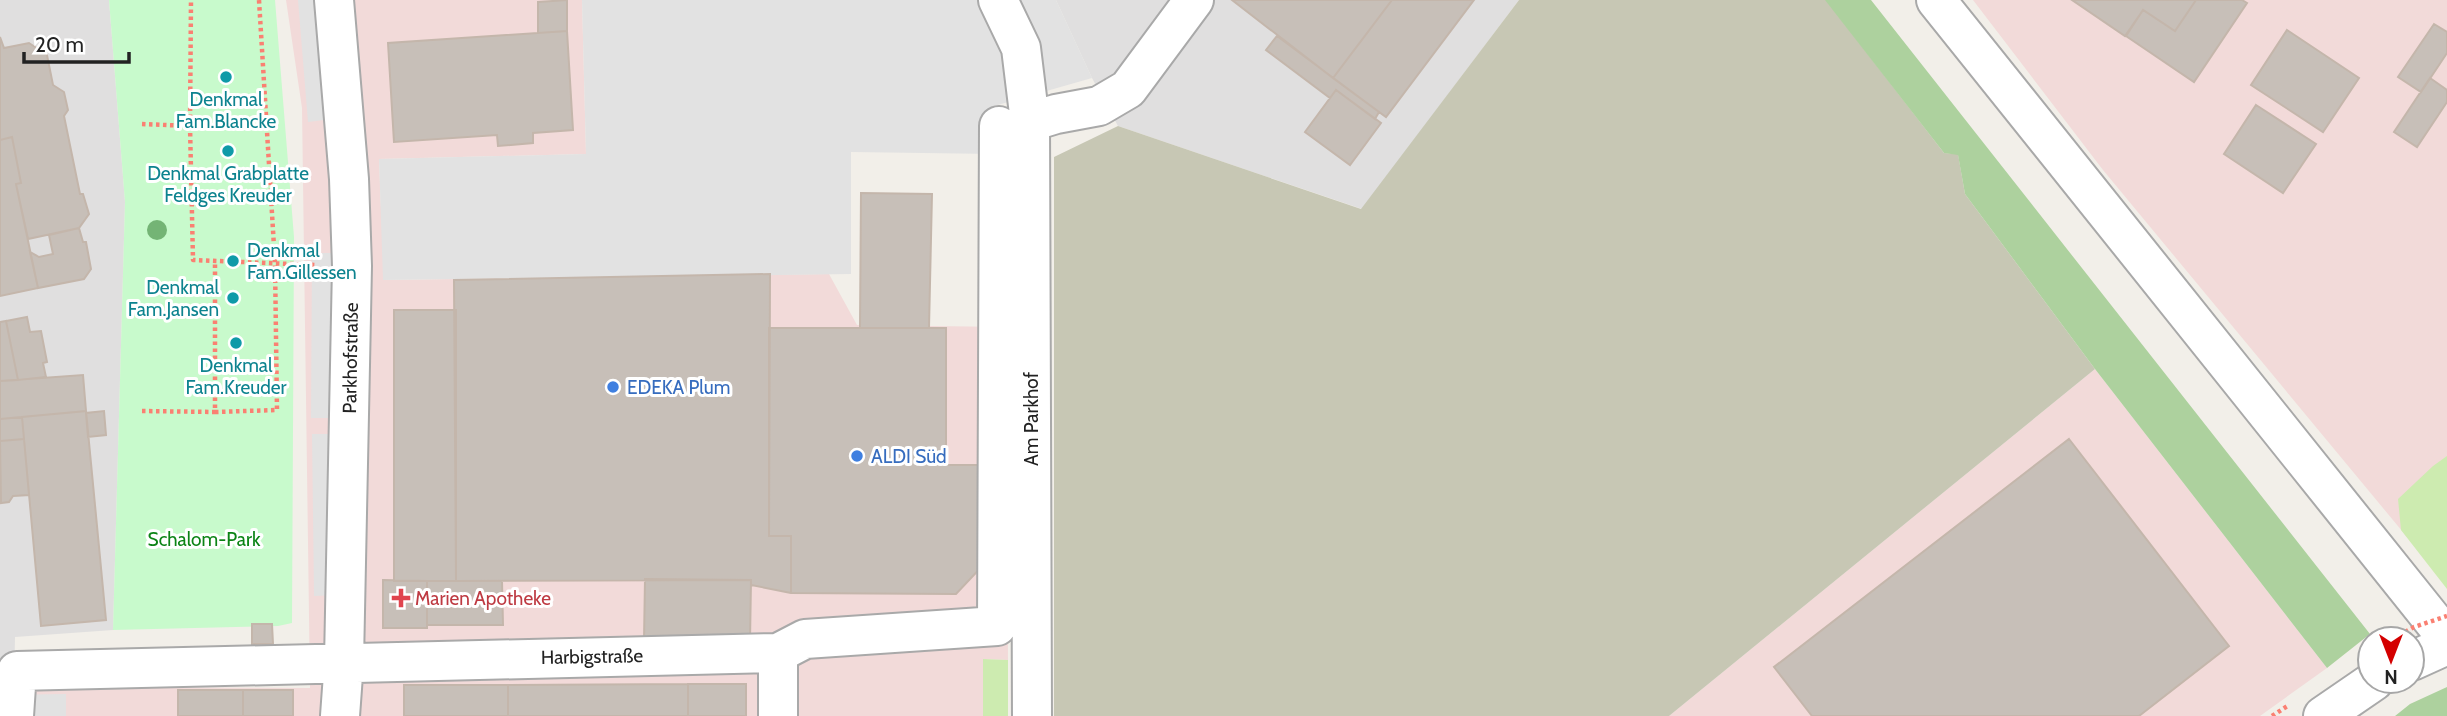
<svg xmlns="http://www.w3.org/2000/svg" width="2447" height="716" font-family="Cabin,sans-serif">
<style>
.residential{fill:#e0dfdf}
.commercial{fill:#f2dad9}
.construction{fill:#c7c7b4}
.grass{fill:#cdebb0}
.forest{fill:#add19e}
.park{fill:#c8facc}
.parking{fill:#e2e2e2}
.building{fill:#c7bfb8;stroke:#c4b6ab;stroke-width:2}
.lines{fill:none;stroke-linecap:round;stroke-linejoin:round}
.minor-casing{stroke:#a9a9a9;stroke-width:42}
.path{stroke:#fa8072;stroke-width:4.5;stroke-dasharray:3.5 3.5;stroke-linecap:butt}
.minor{stroke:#fff;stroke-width:38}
.path-bridge{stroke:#fa8072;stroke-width:4.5;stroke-dasharray:3.5 3.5;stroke-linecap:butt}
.tree{fill:#74b475}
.culture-dot{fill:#0f9aa8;stroke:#fff;stroke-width:2.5}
.shop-dot{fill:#3f7fe0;stroke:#fff;stroke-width:2.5}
.health-dot{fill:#e0444e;stroke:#fff;stroke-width:2.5}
.labels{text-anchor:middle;stroke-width:6;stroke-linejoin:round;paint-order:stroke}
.culture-label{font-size:19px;fill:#0d838f;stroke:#fff}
.street-label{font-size:19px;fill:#222;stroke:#fff}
.shop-label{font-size:19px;fill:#366cbe;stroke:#fff;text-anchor:start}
.park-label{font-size:19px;fill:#0c8416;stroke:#fff}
.health-label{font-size:19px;fill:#be3a42;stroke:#fff;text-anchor:start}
</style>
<rect width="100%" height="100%" fill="#f2efe9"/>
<path class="residential" d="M0 0H109L125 202 113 630 15 637 14 687H0Z
M1056 0H1519L1362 209 1118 126 1092 78Z"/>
<path class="commercial" d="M286 0H582L586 154 379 159 384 280 829 274 857 325 1006 327 1008 660 983 659V716H0V687L310 688 302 108Z
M1973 0H2447V560L2436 572 2103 170Z
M2095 369 2327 668 2260 716H1669Z"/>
<path class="construction" d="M1519 0H1826L1944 153 1958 154 1965 194 2095 369 1669 716H1054V157L1118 126 1361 209Z"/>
<path class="grass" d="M2447 456V589L2401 530 2398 499 2433 466Z
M983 659 1008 660V716H983Z"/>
<path class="forest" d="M1825 0H1871L2370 634 2327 668 2095 369 1965 194 1958 155 1944 153Z
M2447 687V716H2395L2410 704Z"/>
<path class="park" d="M109 0H275L294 237 292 623 278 626 113 630 125 202Z"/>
<path class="parking" d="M298 0H322L332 119 308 122Z
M582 0H1056L1092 78 994 106 995 154 851 152V274L383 280 379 159 586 154Z
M312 253H339L337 418H311Z
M312 434H337L339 595 314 596Z
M66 694V716H0V695Z"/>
<path class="building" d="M567 0V31L538 33V2Z
M1232 0H1392L1333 78Z
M1392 0H1474L1386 117 1333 78Z
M2072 0H2196L2175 31 2143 10 2125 36Z
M2196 0H2242L2247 3 2194 82 2126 36 2143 10 2175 31Z
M2434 24 2447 32V53L2421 92 2398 77Z
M2287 30 2359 78 2323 132 2251 85Z
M567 31 573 130 533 133V143L498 146 497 135 394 142 388 43Z
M1277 36 1379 112 1375 119 1336 90 1330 98 1266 50Z
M0 37 4 48 29 43 47 55 53 85 64 92 68 110 64 116 80 194H83L89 214 79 228 28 239 16 184 21 183 12 137 0 140Z
M2430 78 2447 90V102L2417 147 2394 132Z
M1336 90 1381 123 1350 165 1305 132Z
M2256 105 2316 144 2283 193 2224 154Z
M12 137 21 183 16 184 38 288 0 296V140Z
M861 193 932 194 929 328H860Z
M79 228 83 242H86L91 269 84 279 38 288 30 252 39 257 53 254 49 235Z
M770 274 769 536H791V593L751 585V580L456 581 454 280Z
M394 310H456V581H394Z
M27 317 30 332 41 331 47 362 43 363 46 377 18 380 6 321Z
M6 321 18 380 0 381V322Z
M769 328H946V465H986V562L956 594 791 593V536H769Z
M83 375 86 411 0 419V381Z
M86 411 106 620 41 626 22 417Z
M104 411 106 435 88 437 86 413Z
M22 417 24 439 0 441V419Z
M24 439 29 495 13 496 9 502 1 503 0 441Z
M2069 439 2229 646 2139 716H1812L1774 667Z
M645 579 751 580 750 642 644 641Z
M383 580 427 581V628H383Z
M427 581H502L503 625H427Z
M252 624H272L273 644H252Z
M688 684H746V716H688Z
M688 684V716H508V685Z
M404 685H508V716H404Z
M178 690H243V716H178Z
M243 690H293V716H243Z"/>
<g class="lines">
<defs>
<path id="minor" d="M334 0 349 179 352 266 344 661 340 716
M998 0 1021 48 1030 122 1032 716
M1936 0 2447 638
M1030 122 1056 114 1099 106 1128 89 1194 0
M778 653 805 639 997 626 999 126
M2412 661 2447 645
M14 716 17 671 778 653V716
M2323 716 2374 681"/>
</defs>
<use href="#minor" class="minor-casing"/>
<path class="path" d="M142 124 190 126 191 0
M190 126 193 260 316 265
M142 411 215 412V261
M215 412 277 410 275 263 259 0
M2272 716 2289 705"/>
<use href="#minor" class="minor"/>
<path class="path-bridge" d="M2393 639 2414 627 2447 616"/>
</g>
<circle class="tree" cx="157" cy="230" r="10"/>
<g class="culture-dot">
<circle cx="226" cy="77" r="7"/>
<circle cx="228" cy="151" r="7"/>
<circle cx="233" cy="261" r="7"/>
<circle cx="233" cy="298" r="7"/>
<circle cx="236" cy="343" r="7"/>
</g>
<g class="shop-dot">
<circle cx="613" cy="387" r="7"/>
<circle cx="857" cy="456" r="7"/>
</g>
<path class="health-dot" d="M397.5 587.5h7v7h7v7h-7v7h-7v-7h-7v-7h7z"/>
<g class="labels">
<g class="culture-label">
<text x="226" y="106">Denkmal<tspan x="226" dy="22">Fam.Blancke</tspan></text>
<text x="228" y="180">Denkmal Grabplatte<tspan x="228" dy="22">Feldges Kreuder</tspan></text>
<text x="247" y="257" text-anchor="start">Denkmal<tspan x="247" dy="22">Fam.Gillessen</tspan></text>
<text x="219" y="294" text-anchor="end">Denkmal<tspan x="219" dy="22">Fam.Jansen</tspan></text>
<text x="236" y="372">Denkmal<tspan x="236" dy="22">Fam.Kreuder</tspan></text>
</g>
<g class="street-label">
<text transform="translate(350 358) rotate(-89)" y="7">Parkhofstraße</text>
<text transform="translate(1031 419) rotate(-90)" y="7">Am Parkhof</text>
<text transform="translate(592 656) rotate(-1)" y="7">Harbigstraße</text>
</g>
<g class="shop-label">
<text x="627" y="394">EDEKA Plum</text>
<text x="871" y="463">ALDI Süd</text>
</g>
<g class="park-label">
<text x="204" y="546">Schalom-Park</text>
</g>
<g class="health-label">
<text x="415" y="605">Marien Apotheke</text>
</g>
</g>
<g transform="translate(2391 660) rotate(180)"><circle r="33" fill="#ffffff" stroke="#a7a7a7" stroke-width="2"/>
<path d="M0-5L12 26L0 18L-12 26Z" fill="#d40000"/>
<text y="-10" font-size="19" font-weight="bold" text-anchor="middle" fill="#222222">N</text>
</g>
<path d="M24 52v10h105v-10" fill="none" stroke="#222222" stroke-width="3.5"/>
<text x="35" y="52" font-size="21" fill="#222222" stroke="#ffffff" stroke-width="5" paint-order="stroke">20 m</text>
</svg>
